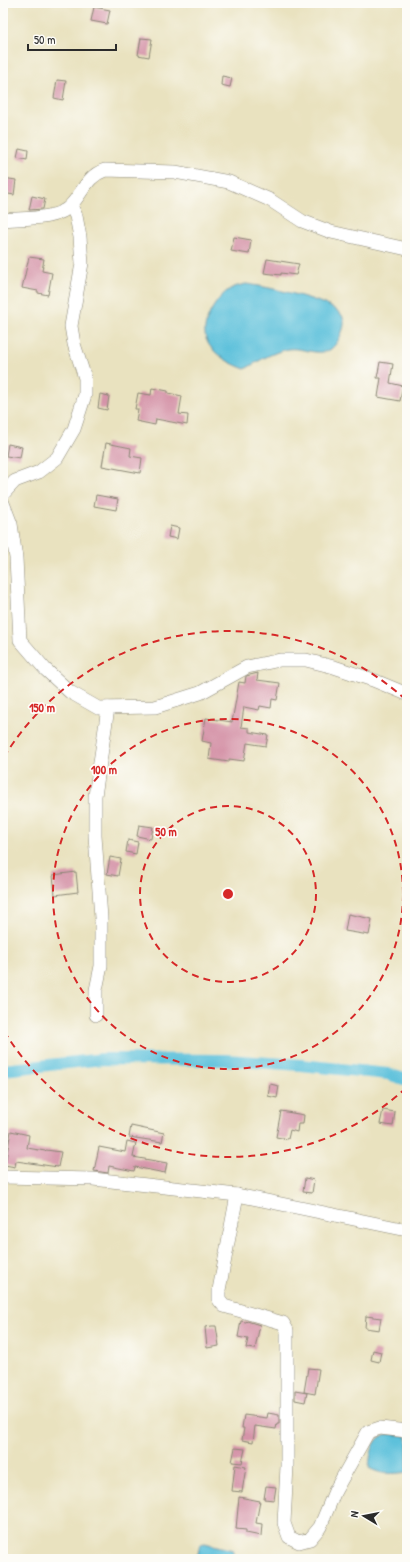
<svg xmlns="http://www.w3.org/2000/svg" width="410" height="1562" font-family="'Patrick Hand',sans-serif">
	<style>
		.water { fill: #5dc1db; stroke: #447683 }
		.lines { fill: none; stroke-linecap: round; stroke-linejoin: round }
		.canal { stroke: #5dc1db; stroke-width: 12 }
		.building { fill: #d594a9 }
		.minor-casing { stroke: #8a8675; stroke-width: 14 }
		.minor { stroke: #fff; stroke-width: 13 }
		.ring { fill: none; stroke: #d62828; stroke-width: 2; stroke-dasharray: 7 5 }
		.centre { fill: #d62828; stroke: #fdfcf7; stroke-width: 2 }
		.ring-label { font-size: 12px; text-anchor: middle; font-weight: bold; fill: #d62828; stroke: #fdfcf7; stroke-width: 3.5; stroke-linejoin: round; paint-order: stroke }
	</style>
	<rect width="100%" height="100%" fill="#fdfcf7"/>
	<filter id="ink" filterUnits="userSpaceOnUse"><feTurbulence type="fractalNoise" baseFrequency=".025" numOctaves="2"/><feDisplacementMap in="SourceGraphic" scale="8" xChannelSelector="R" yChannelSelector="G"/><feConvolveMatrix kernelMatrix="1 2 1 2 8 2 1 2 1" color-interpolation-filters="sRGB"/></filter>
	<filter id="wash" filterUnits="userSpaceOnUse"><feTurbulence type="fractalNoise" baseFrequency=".012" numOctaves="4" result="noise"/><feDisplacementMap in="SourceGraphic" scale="16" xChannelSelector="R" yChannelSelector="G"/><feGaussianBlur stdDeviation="0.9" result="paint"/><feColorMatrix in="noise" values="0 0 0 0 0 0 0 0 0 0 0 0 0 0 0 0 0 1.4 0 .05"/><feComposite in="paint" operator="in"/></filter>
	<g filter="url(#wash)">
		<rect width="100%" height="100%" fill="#e9e2bf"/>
		<g class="water">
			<path d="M246 284C264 286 336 301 343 317 345 322 344 327 342 332 340 338 336 345 331 349 319 357 302 347 289 349 272 352 259 361 245 369 231 364 207 352 205 334 203 319 219 294 232 288 236 286 242 285 246 284Z"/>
			<path d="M388 1434 407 1436V1472C394 1474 381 1475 369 1468 370 1454 373 1436 388 1434Z"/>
			<path d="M205 1543 233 1550V1559H197L200 1544Z"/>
		</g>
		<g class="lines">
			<path class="canal" d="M3 1070 103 1059 225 1060 301 1065 388 1074 407 1080"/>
		</g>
		<g id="blocks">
			<g class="building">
				<path d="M94 7 110 10 107 24 91 21Z"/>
				<path d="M141 38 152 39 149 57 138 55Z"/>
				<path d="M222 76 232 78 230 87 221 85Z"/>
				<path d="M57 80 66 81 63 100 54 98Z"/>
				<path d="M19 149 28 151 27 160 17 158Z"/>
				<path d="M3 178 16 180 14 195 3 193Z"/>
				<path d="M32 196 45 199 43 209 29 210Z"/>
				<path d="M234 237 251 240 249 254 231 251Z"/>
				<path d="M29 257 44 259 42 271 52 273 48 295 38 293V291L22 288Z"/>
				<path d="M267 259 299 264 296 275 281 273V275L264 273Z"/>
				<path d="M380 362 393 364 390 383 403 386 400 401 378 397 381 378H377Z"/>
				<path d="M152 388 168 391V393L182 396 179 414 188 415 187 425 156 419 155 425 136 421 138 409H135L138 393 151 395Z"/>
				<path d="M100 394 109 396 107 410 98 408Z"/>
				<path d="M106 443 131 448 130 456 142 458 140 473 102 466Z"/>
				<path d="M8 444 22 447 20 458 6 456Z"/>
				<path d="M96 495 118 499 116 510 94 506Z"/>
				<path d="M170 526 179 528 177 539 168 537Z"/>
				<path d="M258 673 257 680 280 683 277 700 272 699 271 708 260 706 259 710 244 707 241 727 249 728V732L268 735 266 746 247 743 244 761 229 759V762L209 759 211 743 202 741 206 718 232 722 239 682 245 683 246 676Z"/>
				<path d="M139 825 153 827 151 839 137 836Z"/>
				<path d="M128 840 138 842 136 854 126 852Z"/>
				<path d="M110 857 121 859 118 876 107 874Z"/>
				<path d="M76 872 78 892 55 895 53 875Z"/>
				<path d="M348 914 372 919 369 935 345 931Z"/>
				<path d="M270 1084 279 1086 277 1098 268 1096Z"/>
				<path d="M383 1110 395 1112 393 1126 380 1124Z"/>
				<path d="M281 1111 304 1115 303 1124H298L297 1132 290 1130 288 1139 276 1137Z"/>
				<path d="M131 1126 164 1133 162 1142 129 1137Z"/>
				<path d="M11 1131 29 1135 27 1148 45 1151 46 1150 61 1152 58 1167 16 1161 15 1167 5 1165Z"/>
				<path d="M127 1141 136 1143 133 1157 167 1163 165 1173 135 1167 134 1171 109 1166 108 1173 94 1171 99 1147 125 1152Z"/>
				<path d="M305 1178 314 1180 312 1193 303 1192Z"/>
				<path d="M366 1316 381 1318 379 1330 365 1328Z"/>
				<path d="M241 1321 246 1322 247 1321 260 1325 255 1349 246 1348 248 1339 238 1337Z"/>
				<path d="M212 1326H216L219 1346 207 1348 205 1327Z"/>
				<path d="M373 1350 381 1352 379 1362 371 1360Z"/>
				<path d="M308 1368 319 1369 315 1394 304 1392Z"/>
				<path d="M295 1391 307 1393 305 1402 295 1400Z"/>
				<path d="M268 1413 279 1415V1424H277L276 1429 255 1426 253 1442 242 1440 244 1428H242L244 1415 267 1418Z"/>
				<path d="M235 1448 245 1449 242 1463 232 1462Z"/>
				<path d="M235 1465 246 1467 242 1492 232 1491Z"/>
				<path d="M266 1486 276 1487 274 1500 264 1499Z"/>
				<path d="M239 1497 260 1501 256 1523 262 1524 261 1536 246 1533V1530L236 1529Z"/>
			</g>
		</g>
	</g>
	<g filter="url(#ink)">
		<use href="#blocks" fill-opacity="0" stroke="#8a8675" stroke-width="1"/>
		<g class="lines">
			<defs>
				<g id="minor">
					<path d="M3 220C22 218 59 220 71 205 83 192 87 176 105 170L175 172 229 182 270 200 302 221 331 232 407 249"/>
					<path d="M3 494 15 481 39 472 57 458 74 429 85 395V378L74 344 71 326 82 263 80 237 76 216 71 206"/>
					<path d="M3 503 11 524 16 558 20 640 45 669 70 692 98 708 155 707 200 693 247 667 280 660H306L334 667 373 680 407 694"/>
					<path d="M96 1015V990L101 966V918L95 836V796L108 708"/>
					<path d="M3 1177 93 1179 237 1195 407 1230"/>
					<path d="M237 1195 219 1290V1300L224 1306 283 1323 287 1330V1466L284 1523 289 1537 299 1542 310 1539 320 1527 335 1491 368 1432 380 1428 407 1431"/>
				</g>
			</defs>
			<use href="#minor" class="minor-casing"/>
			<use href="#minor" class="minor"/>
		</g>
	</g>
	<g class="ring">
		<circle cx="228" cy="894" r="88"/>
		<circle cx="228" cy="894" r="175"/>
		<path d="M406 1088A263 263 0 0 1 4 1031M4 757A263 263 0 0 1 406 700"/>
	</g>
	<circle cx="228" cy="894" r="6" class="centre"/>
	<g class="ring-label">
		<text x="42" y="712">150 m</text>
		<text x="104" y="774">100 m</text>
		<text x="166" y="836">50 m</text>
	</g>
	<rect width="410" height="1562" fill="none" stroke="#fdfcf7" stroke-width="16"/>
	<g transform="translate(364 1516) rotate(280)" stroke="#fdfcf7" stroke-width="3" paint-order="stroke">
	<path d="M0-3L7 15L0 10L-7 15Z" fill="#2b2b2b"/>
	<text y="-6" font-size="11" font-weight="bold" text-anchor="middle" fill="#2b2b2b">N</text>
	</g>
	<path d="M28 44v6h88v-6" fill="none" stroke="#2b2b2b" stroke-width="2"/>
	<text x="34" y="44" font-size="12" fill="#2b2b2b" stroke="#fdfcf7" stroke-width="3" paint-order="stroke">50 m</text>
</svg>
